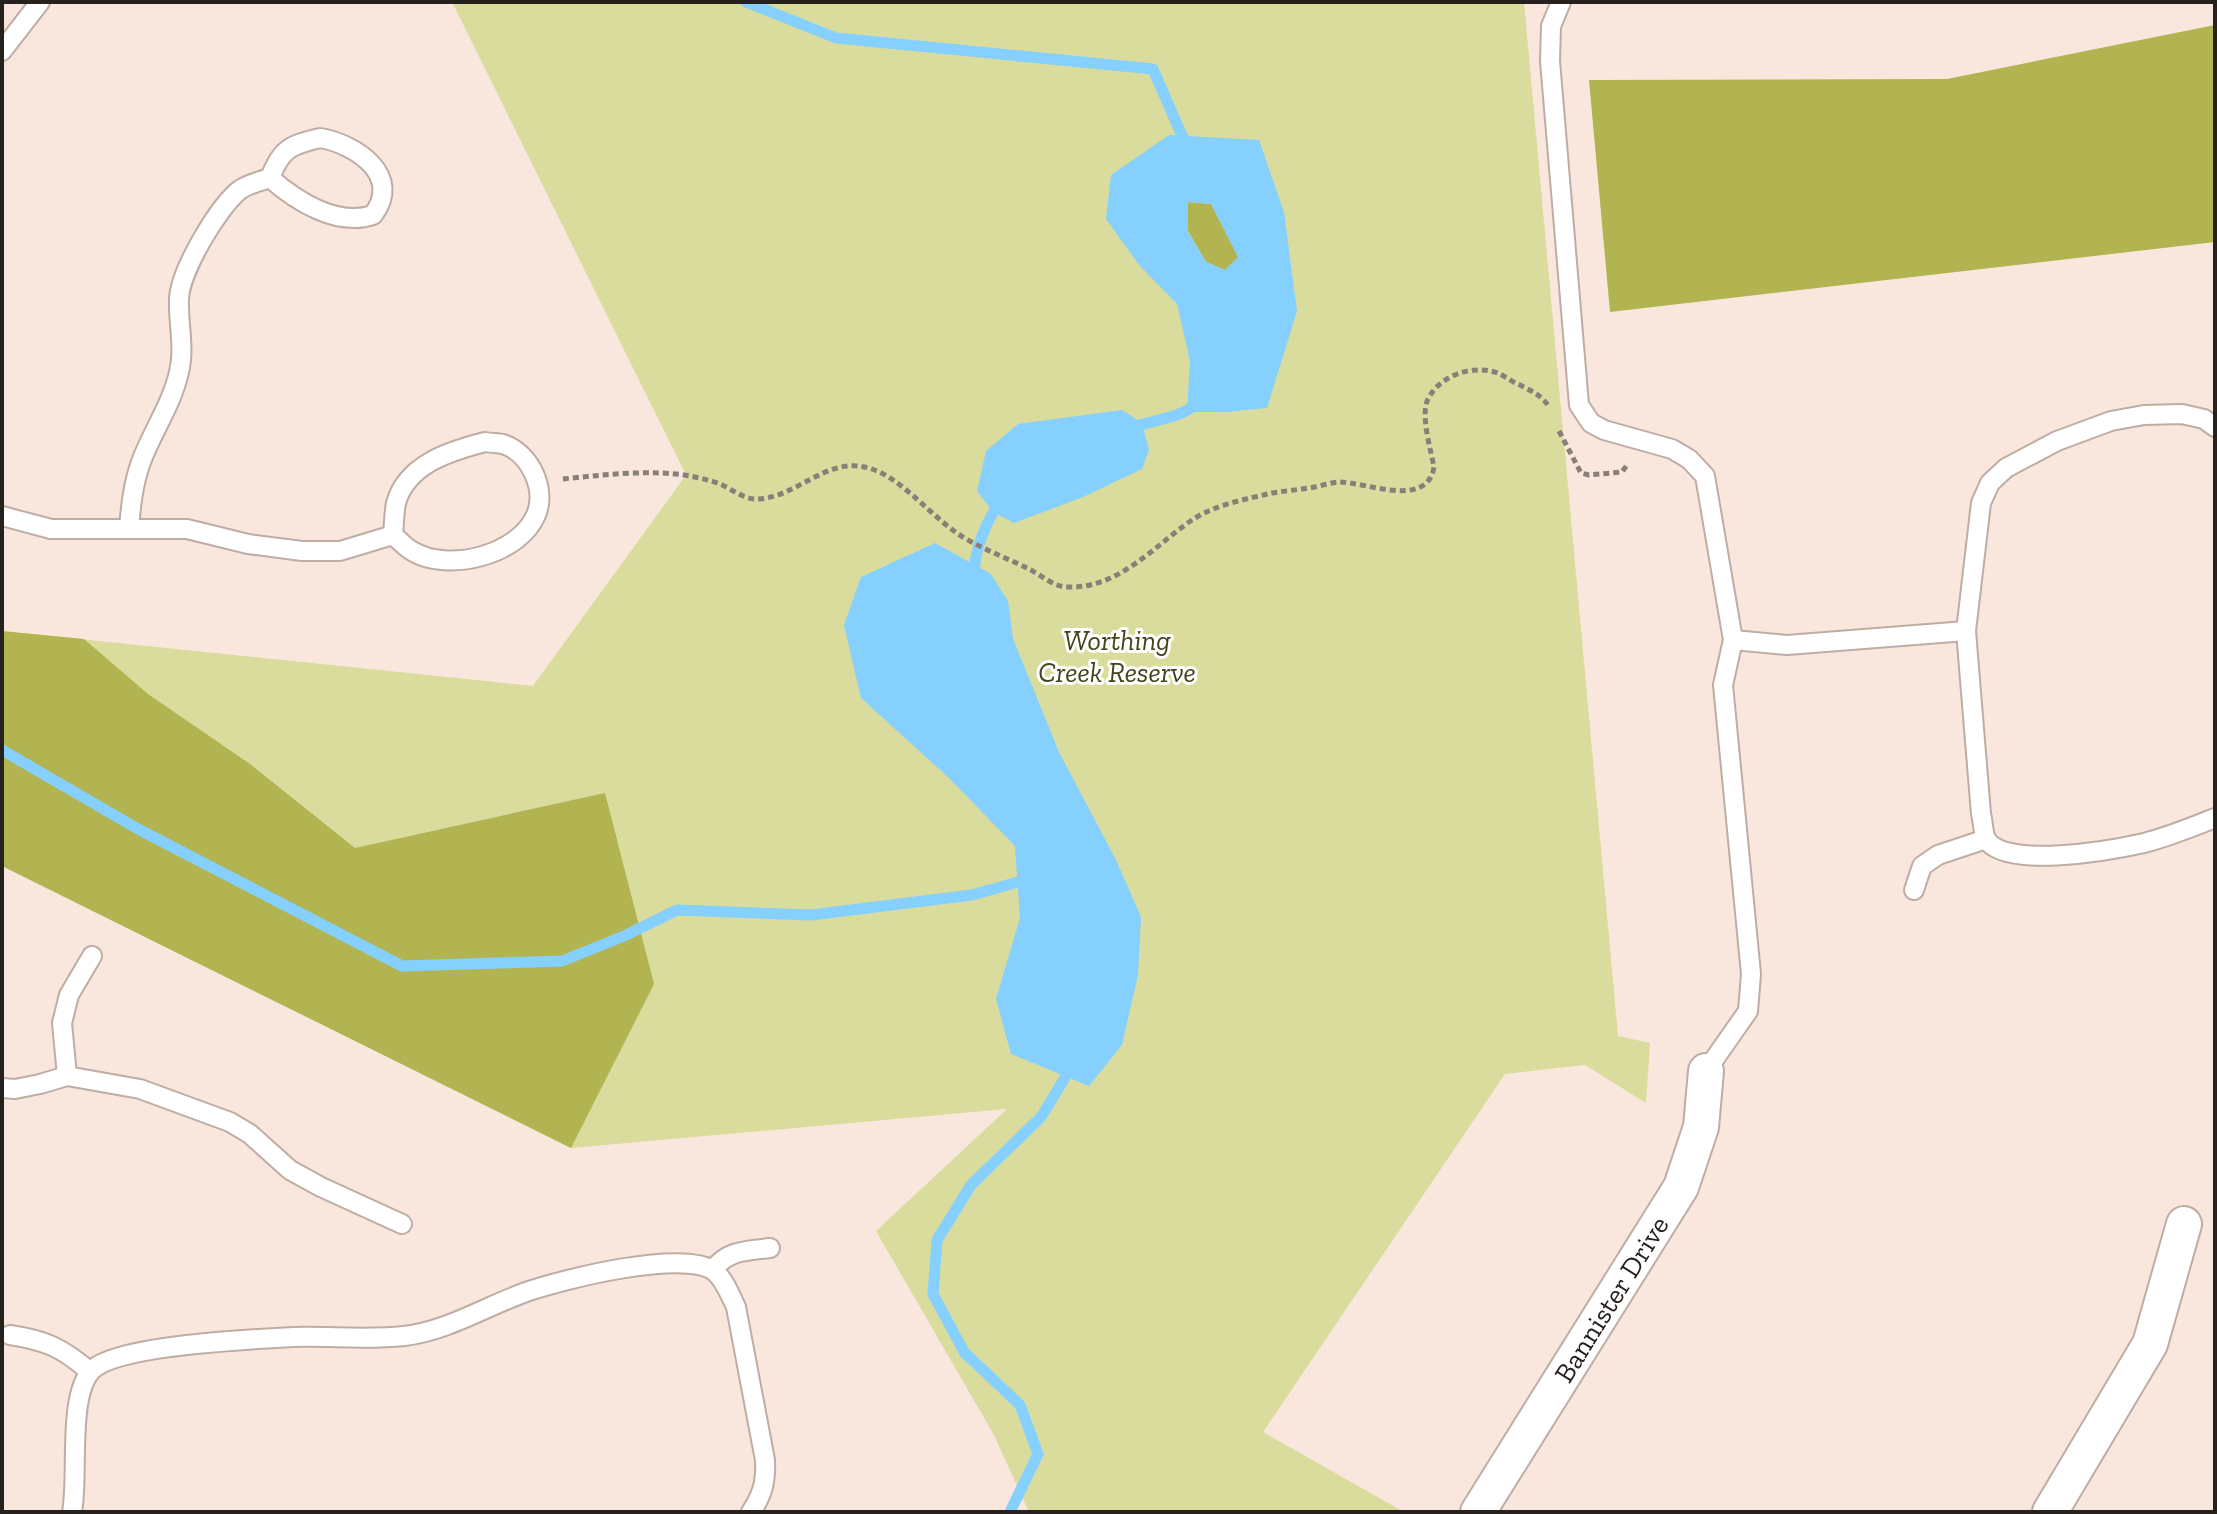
<svg xmlns="http://www.w3.org/2000/svg" width="2217" height="1514" font-family="'Zilla Slab',serif">
	<style>
		.green { fill: #d9dc9c }
		.forest { fill: #b1b450 }
		.water { fill: #85d0fe; fill-rule: evenodd }
		.lines { fill: none; stroke-linecap: round; stroke-linejoin: round }
		.stream { stroke: #85d0fe; stroke-width: 11 }
		.service-casing { stroke: #beada4; stroke-width: 22 }
		.minor-casing { stroke: #beada4; stroke-width: 38 }
		.path { stroke: #8a7f78; stroke-width: 5; stroke-dasharray: 6 4; stroke-linecap: butt }
		.service { stroke: #fff; stroke-width: 18 }
		.minor { stroke: #fff; stroke-width: 34 }
		.labels { text-anchor: middle; stroke-width: 6; stroke-linejoin: round; paint-order: stroke }
		.park-label { font-size: 28px; font-style: italic; fill: #43441a; stroke: #fff }
		.street-label { font-size: 28px; fill: #27211e; stroke: #fff }
	</style>
	<rect width="100%" height="100%" fill="#f9e7dd"/>
	<path class="green" d="M452 2H1524L1618 1036 1650 1043 1646 1103 1585 1065 1505 1074 1263 1432 1404 1512H1029L994 1435 876 1231 1007 1109 571 1148 2 866V631L533 686 686 475Z"/>
	<g class="forest">
		<path d="M2215 25V242L1610 312 1589 80 1947 79Z"/>
		<path d="M1188 202 1211 204 1239 257 1225 270 1206 262 1188 231Z"/>
		<path d="M2 631 84 639 148 694 250 764 355 848 605 793 654 984 571 1148 2 866Z"/>
	</g>
	<g class="water">
		<path d="M1169 135 1259 140 1284 212 1297 311 1267 408 1226 412H1187L1190 361 1177 304 1140 266 1106 219 1111 175ZM1188 202 1211 204 1238 257 1225 270 1206 262 1188 232Z"/>
		<path d="M1122 410 1142 423 1149 450 1142 469 1083 497 1014 523 993 512 977 491 986 451 1018 424Z"/>
		<path d="M935 543 991 574 1008 601 1013 639 1059 752 1116 860 1141 917 1138 975 1122 1045 1089 1086 1011 1054 996 999 1020 918 1015 846 950 779 861 698 844 625 861 577Z"/>
	</g>
	<g class="lines">
		<g class="stream">
			<path d="M746 2 836 38 1153 69 1182 136 1191 148"/>
			<path d="M1129 429C1151 419 1179 420 1197 403"/>
			<path d="M975 577C972 553 987 521 1000 501"/>
			<path d="M2 750 138 829 402 966 562 961 624 936 677 910 811 915 972 895 1032 878"/>
			<path d="M1010 1512 1038 1454 1020 1405 964 1352 933 1294 937 1240 971 1185 1041 1117 1066 1076 1068 1062"/>
		</g>
		<defs>
			<g id="service">
				<path d="M1561 2 1551 26 1550 61 1579 405 1591 423 1604 430 1672 449 1689 459 1705 476 1733 640 1723 685 1751 974 1748 1011 1706 1071"/>
				<path d="M2 51 40 2"/>
				<path d="M320 138C356 144 403 176 373 215 337 227 296 201 270 178 281 149 290 145 320 138Z"/>
				<path d="M2215 427 2204 419 2182 414 2144 415 2111 421 2057 441 2006 468 1990 483 1981 503 1966 631 1981 814C1983 821 1983 833 1986 839 2004 870 2113 850 2144 843 2168 837 2192 827 2215 818"/>
				<path d="M485 442C491 443 498 443 503 444 530 453 547 489 536 515 519 555 448 573 412 551 405 547 399 540 393 535 394 525 394 513 396 503 407 464 450 451 485 442Z"/>
				<path d="M2 516 51 529H187L248 544 302 551H340L393 535"/>
				<path d="M129 528C131 505 133 484 141 462 152 432 172 404 179 372 185 348 178 323 179 299 180 271 219 205 241 189 249 184 260 181 270 178"/>
				<path d="M1733 640 1787 645 1966 631"/>
				<path d="M1914 890 1922 866 1938 855 1986 839"/>
				<path d="M67 1076 62 1023 69 995 92 956"/>
				<path d="M2 1088 15 1089 40 1084 67 1076 140 1089 230 1122 250 1134 290 1170 321 1187 402 1224"/>
				<path d="M713 1270C727 1250 747 1251 770 1248"/>
				<path d="M10 1335C45 1340 63 1348 90 1372"/>
				<path d="M72 1512C79 1477 67 1395 92 1370 117 1345 255 1339 294 1337 331 1336 367 1340 404 1336 448 1331 488 1305 529 1291 565 1279 683 1249 714 1271 725 1280 730 1295 736 1307L765 1460C766 1481 763 1494 751 1512"/>
			</g>
			<g id="minor">
				<path d="M1478 1512 1681 1187 1701 1127 1706 1071"/>
				<path d="M2050 1512 2150 1344 2184 1224"/>
			</g>
		</defs>
		<use href="#service" class="service-casing"/>
		<use href="#minor" class="minor-casing"/>
		<g class="path">
			<path d="M1559 431 1581 473 1589 475 1622 472 1627 465"/>
			<path d="M563 479C601 475 653 469 690 476 700 478 710 480 720 484 732 489 744 500 759 499 800 496 828 454 872 469 901 479 928 512 954 531 976 547 1005 557 1029 569 1041 575 1054 587 1067 587 1119 589 1154 546 1192 520 1214 505 1246 499 1272 493 1284 491 1296 490 1308 488 1318 487 1328 483 1338 482 1364 481 1427 510 1434 467 1431 451 1420 414 1428 399 1440 375 1473 364 1498 373 1505 376 1512 382 1520 385 1531 391 1542 395 1549 407"/>
		</g>
		<use href="#service" class="service"/>
		<use href="#minor" class="minor"/>
	</g>
	<g class="labels">
		<g class="park-label">
			<text x="1117" y="650">Worthing<tspan x="1117" dy="32">Creek Reserve</tspan></text>
		</g>
		<g class="street-label">
			<text transform="translate(1611 1299) rotate(-58)" y="10">Bannister Drive</text>
		</g>
	</g>
	<rect width="2217" height="1514" fill="none" stroke="#27211e" stroke-width="8"/>
</svg>
